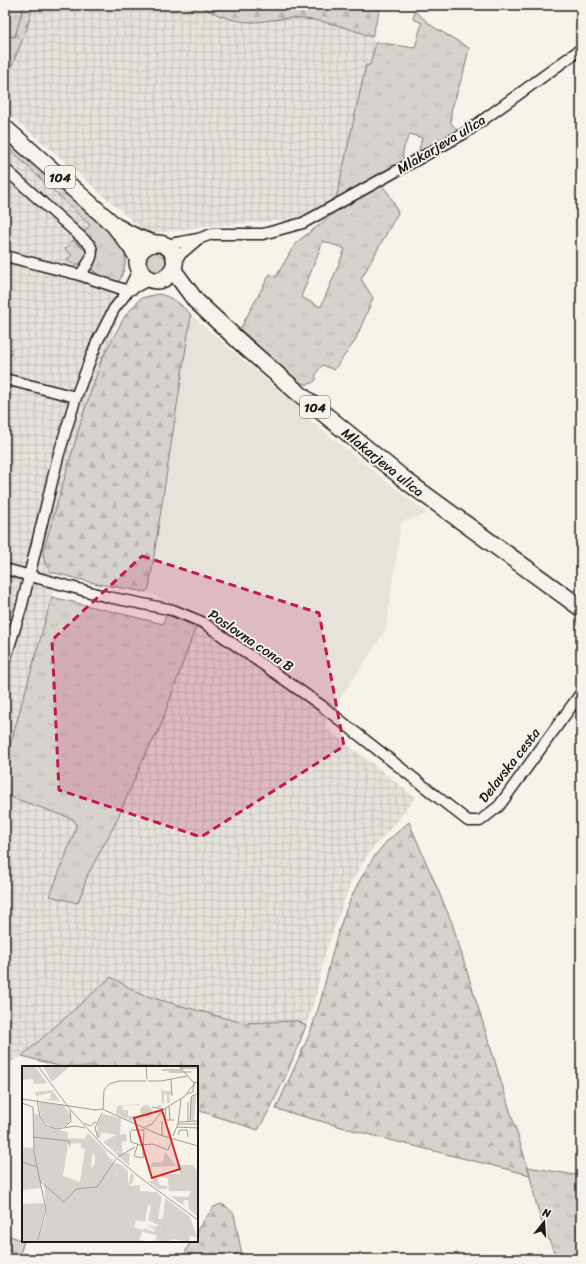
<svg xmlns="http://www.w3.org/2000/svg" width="586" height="1264" font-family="Sriracha,sans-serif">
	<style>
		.built { fill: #e6e3d9 }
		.industrial { fill: url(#industrial-grid) }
		.grass { fill: url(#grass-tufts); stroke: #7a7874; fill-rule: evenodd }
		.forest { fill: url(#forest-firs); stroke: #7a7874 }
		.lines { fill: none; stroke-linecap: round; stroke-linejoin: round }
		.street-casing { stroke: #1c1c1c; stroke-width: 13 }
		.primary-casing { stroke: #1c1c1c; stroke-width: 19 }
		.street { stroke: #f7f3e8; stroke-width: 10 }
		.primary { stroke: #f7f3e8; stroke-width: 16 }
		.marked { fill: #c2185b; fill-opacity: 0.2; stroke: #c2185b; stroke-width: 3; stroke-dasharray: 8 5; stroke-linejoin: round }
		.labels { text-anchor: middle; stroke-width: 4; stroke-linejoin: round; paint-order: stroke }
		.shield { fill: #f7f3e8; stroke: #5e5c59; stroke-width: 1 }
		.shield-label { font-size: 13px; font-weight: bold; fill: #1c1c1c }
		.street-label { font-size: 14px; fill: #1c1c1c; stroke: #f7f3e8 }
		.inset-road { fill: none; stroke: #9f9d96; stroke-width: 1 }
		.view { fill: #d62828; fill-opacity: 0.15; stroke: #d62828; stroke-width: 2 }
		.inset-edge { fill: none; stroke: #1c1c1c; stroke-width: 2 }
	</style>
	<defs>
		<pattern id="industrial-grid" width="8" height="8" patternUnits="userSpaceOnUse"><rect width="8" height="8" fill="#e6e3d9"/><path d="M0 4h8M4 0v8" fill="none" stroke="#c5c2ba"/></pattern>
		<pattern id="grass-tufts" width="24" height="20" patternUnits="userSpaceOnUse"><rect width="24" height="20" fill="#d7d3cb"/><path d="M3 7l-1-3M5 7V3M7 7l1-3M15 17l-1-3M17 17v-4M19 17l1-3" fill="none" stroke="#b8b5ae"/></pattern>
		<pattern id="forest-firs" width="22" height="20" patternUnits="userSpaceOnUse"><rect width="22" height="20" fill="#d7d3cb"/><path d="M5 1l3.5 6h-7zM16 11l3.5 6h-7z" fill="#b8b5ae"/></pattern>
	</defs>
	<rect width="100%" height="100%" fill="#f7f3e8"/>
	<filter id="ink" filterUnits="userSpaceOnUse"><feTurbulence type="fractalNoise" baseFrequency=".025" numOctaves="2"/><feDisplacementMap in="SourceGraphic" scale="8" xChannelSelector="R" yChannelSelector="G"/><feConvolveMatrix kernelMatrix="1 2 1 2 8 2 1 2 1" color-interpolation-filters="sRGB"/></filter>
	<g filter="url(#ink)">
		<path class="built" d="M191 315 279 391 298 405 312 422 428 514 401 522 386 630 335 706 242 641 202 616 146 592 149 588 165 490Z"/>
		<g class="industrial">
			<path d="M33 5H200L209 11 228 18 252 22 291 18 311 20 349 27 372 37V40L376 42 343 164 336 199 301 219 207 226 147 234 53 151 5 112V83L27 28Z"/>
			<path d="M5 145 90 225 93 241 98 249 93 271 118 284 127 294 107 349 103 356 83 415 43 552 45 564 51 572 52 597 5 763Z"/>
			<path d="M202 616 242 641 335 706 324 726 415 797 400 818 371 850 350 884 325 954 315 998 306 1026 297 1021 243 1023 142 995 111 977 22 1056 5 1066V795L73 819 75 822 76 828 50 896 78 903 88 874 114 826 146 753 159 730 195 629Z"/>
		</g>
		<g class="grass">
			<path d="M5 5H24L15 38 5 35Z"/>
			<path d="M415 11 432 26 469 48 464 71 451 111V123L458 131 418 154 422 138 410 134C406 142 402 149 403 158L407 160 336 199 366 65H370L376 42 415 48 422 23 413 19Z"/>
			<path d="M5 135C27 156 49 176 71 196 84 208 122 238 125 254 127 264 122 275 118 284L93 271 98 249 84 232 90 225 5 145Z"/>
			<path d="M379 185C389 188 394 205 398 213L361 279 373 298 355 341 334 370 323 365C318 370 315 373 316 380 310 385 306 385 299 383L240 329 270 274 276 277 295 244 302 238 322 223 337 210ZM323 241 345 249 321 307 301 297Z"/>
			<path d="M73 240 89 254C85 264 75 268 67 260L72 255 65 249Z"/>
			<circle cx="156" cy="262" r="10"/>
			<path d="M52 597 163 624 166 615 184 621 195 629 159 730 146 753 114 826 88 874 78 903 50 896 76 828 75 822 73 819 5 795V763Z"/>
			<path d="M528 1167 581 1176V1259H557L542 1223 536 1203Z"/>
			<path d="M5 1234 24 1241 20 1254 7 1250 5 1255Z"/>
		</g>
		<g class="forest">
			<path d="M24 5H33L27 28 5 83V35L15 37Z"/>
			<path d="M200 5H381L372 37C347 27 320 19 292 18 279 18 265 22 252 22 234 22 215 15 200 5Z"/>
			<path d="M159 294C174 298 180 303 191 315L149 588 146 592 98 584 51 572 45 564 43 552 83 415 103 356 125 316 141 298Z"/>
			<path d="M409 822 452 923 530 1175 382 1138 276 1109 310 1033 320 1003 336 939 345 912 357 885 374 857 386 842Z"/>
			<path d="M111 977 142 995 243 1023 298 1021 306 1026 287 1073 271 1107 258 1130 197 1110V1067H62L22 1056Z"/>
			<path d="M221 1204 227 1207 234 1214 242 1255 245 1259H182L191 1241H197V1230L214 1207Z"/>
		</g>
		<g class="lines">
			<defs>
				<g id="street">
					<path d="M5 169 90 245C96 256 86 266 80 275"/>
					<path d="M165 245 198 239 212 234H263L303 223 465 133 581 49"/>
					<path d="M5 256 80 275 128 291 150 279"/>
					<path d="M175 259 197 240"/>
					<path d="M5 379 76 397"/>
					<path d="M5 569 108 597 173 610 204 623 322 706 468 821H480L499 806 581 693"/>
					<path d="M5 660 22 605 58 457 76 397 97 342 114 309 128 291 139 268"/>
				</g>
				<g id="primary">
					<path d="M5 128 114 225 131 247 138 258"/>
					<path d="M119 228C129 234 141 240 153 243 157 244 161 243 165 245 168 247 172 251 173 254 176 260 175 267 171 272 151 299 117 254 154 243"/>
					<path d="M173 270 196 301 240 342 296 391 409 483 581 608"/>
				</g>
			</defs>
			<use href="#street" class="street-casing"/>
			<use href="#primary" class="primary-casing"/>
			<use href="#street" class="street"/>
			<use href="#primary" class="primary"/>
		</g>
	</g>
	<path class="marked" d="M142 556 319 613 344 746 201 837 59 790 52 640Z"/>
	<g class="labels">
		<g class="shield">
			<rect x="45" y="166" width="30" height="22" rx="3"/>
			<rect x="300" y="396" width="30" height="22" rx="3"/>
		</g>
		<g class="shield-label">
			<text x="60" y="182">104</text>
			<text x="315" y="412">104</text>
		</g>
		<g class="street-label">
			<text transform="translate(441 144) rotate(-31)" y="5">Mlakarjeva ulica</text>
			<text transform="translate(383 462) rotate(39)" y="5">Mlakarjeva ulica</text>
			<text transform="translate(251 640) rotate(34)" y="5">Poslovna cona B</text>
			<text transform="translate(509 765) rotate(-52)" y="5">Delavska cesta</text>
		</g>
	</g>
	<g transform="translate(22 1066)">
		<rect width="176" height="176" fill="#f7f3e8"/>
		<path d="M139 21 141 25H150V28L147 29 148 37H145V29L142 28V39L141 37 139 41 136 42 135 39H140ZM30 24 38 35 21 34 28 33 29 27 14 30 13 26ZM172 30H174L172 55 168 54 169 31ZM17 36 42 39 49 50 46 58 38 62 29 61 19 52ZM117 38V41L116 39 100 40 101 44H106V50H113L110 55 94 48 95 40ZM104 68 105 75 100 76V87H108L107 100 93 87 97 86V69ZM79 80 82 83 80 85 79 97H73V89L71 88ZM98 98 106 105V117L95 115 94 112ZM154 99H171L174 104 158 105ZM130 110 135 112 138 119 145 120V123H137L126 115H131ZM124 157 134 161 135 159 139 160 138 170 121 166 122 162 132 166 133 164 123 159 133 162Z" fill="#d7d3cb"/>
		<path d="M0 0H13L25 17 12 18 11 13 0 14ZM21 0 26 1 48 0 30 16ZM118 45a6 6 0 1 1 12 0a6 6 0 1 1-12 0ZM12 48H16L25 61 46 66V72L62 73 66 67 79 80 70 89 69 104 73 97H79L80 84 82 83 88 93H91L90 97 98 98 97 107H94L95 115 107 117 109 107 112 109 111 116 107 120 118 119V125L134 126 140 131 136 153H141L143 132 168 151 175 171 168 170 167 176 150 173 149 176H133L135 169H138L139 160 126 154 129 140 126 139 123 156 114 154 112 161 121 164 117 174 128 176H15L24 150 22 116 19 115V122L1 124 0 128V81L11 82 12 85ZM59 77V82L63 83 58 116 41 110 46 78ZM81 48 99 52 97 86 95 85 94 87 81 76 94 69 79 66 78 73 75 68 74 65 78 67 75 65 76 57ZM143 85 154 100 128 101 131 96H141ZM157 104H176L175 150 167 143 166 134H162L161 139 148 130 166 131 169 125H147L146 112 138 111 140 106 142 108H158ZM22 137 23 144 14 176H0V138Z" fill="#d7d3cb" fill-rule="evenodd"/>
		<path class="inset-road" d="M16 0 47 42 84 83 120 113 176 154M124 0 125 13M157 0 171 16 176 17M158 2H176M140 4H160M147 6H169M149 13 150 30M126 15H139L165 10M165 28 171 26 172 17M0 33 74 44M15 34 18 51 25 60 35 63 53 60 63 62M0 37 11 41 12 86 24 144 15 176M147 40 148 54M130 41 142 43M144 42 143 54H152M73 44 80 43 138 69 176 80M81 44 82 24 87 18 97 15H124M140 55V70M166 55V36M168 55 169 33 170 30 176 28M157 56 176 55M62 57 68 60 74 56M156 58H176M43 61 49 55 48 44M123 61 130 58 142 43 163 30 173 17M155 61 176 62M109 64H122M108 65 109 76 118 79 131 78 146 84 150 74M156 69 158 64H165L166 71M151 70 156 58 159 33M11 71 47 75 48 80M76 72 73 62 80 47M116 78 112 90 121 92 122 63M96 91 113 81M0 96 15 101M18 115 42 136 54 123 75 121 94 93M176 155V175"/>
		<path class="view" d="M140 44 158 103 130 112 112 52Z"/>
		<rect width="176" height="176" class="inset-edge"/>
	</g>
	<rect width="586" height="1264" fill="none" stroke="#f7f3e8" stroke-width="20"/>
	<rect x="10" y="10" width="566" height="1244" fill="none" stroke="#1c1c1c" stroke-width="1.5" filter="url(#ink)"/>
	<g transform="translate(544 1222) rotate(17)" stroke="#f7f3e8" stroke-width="3" paint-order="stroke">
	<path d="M0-3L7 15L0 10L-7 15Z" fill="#1c1c1c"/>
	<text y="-6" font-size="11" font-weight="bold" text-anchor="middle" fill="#1c1c1c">N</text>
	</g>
</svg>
